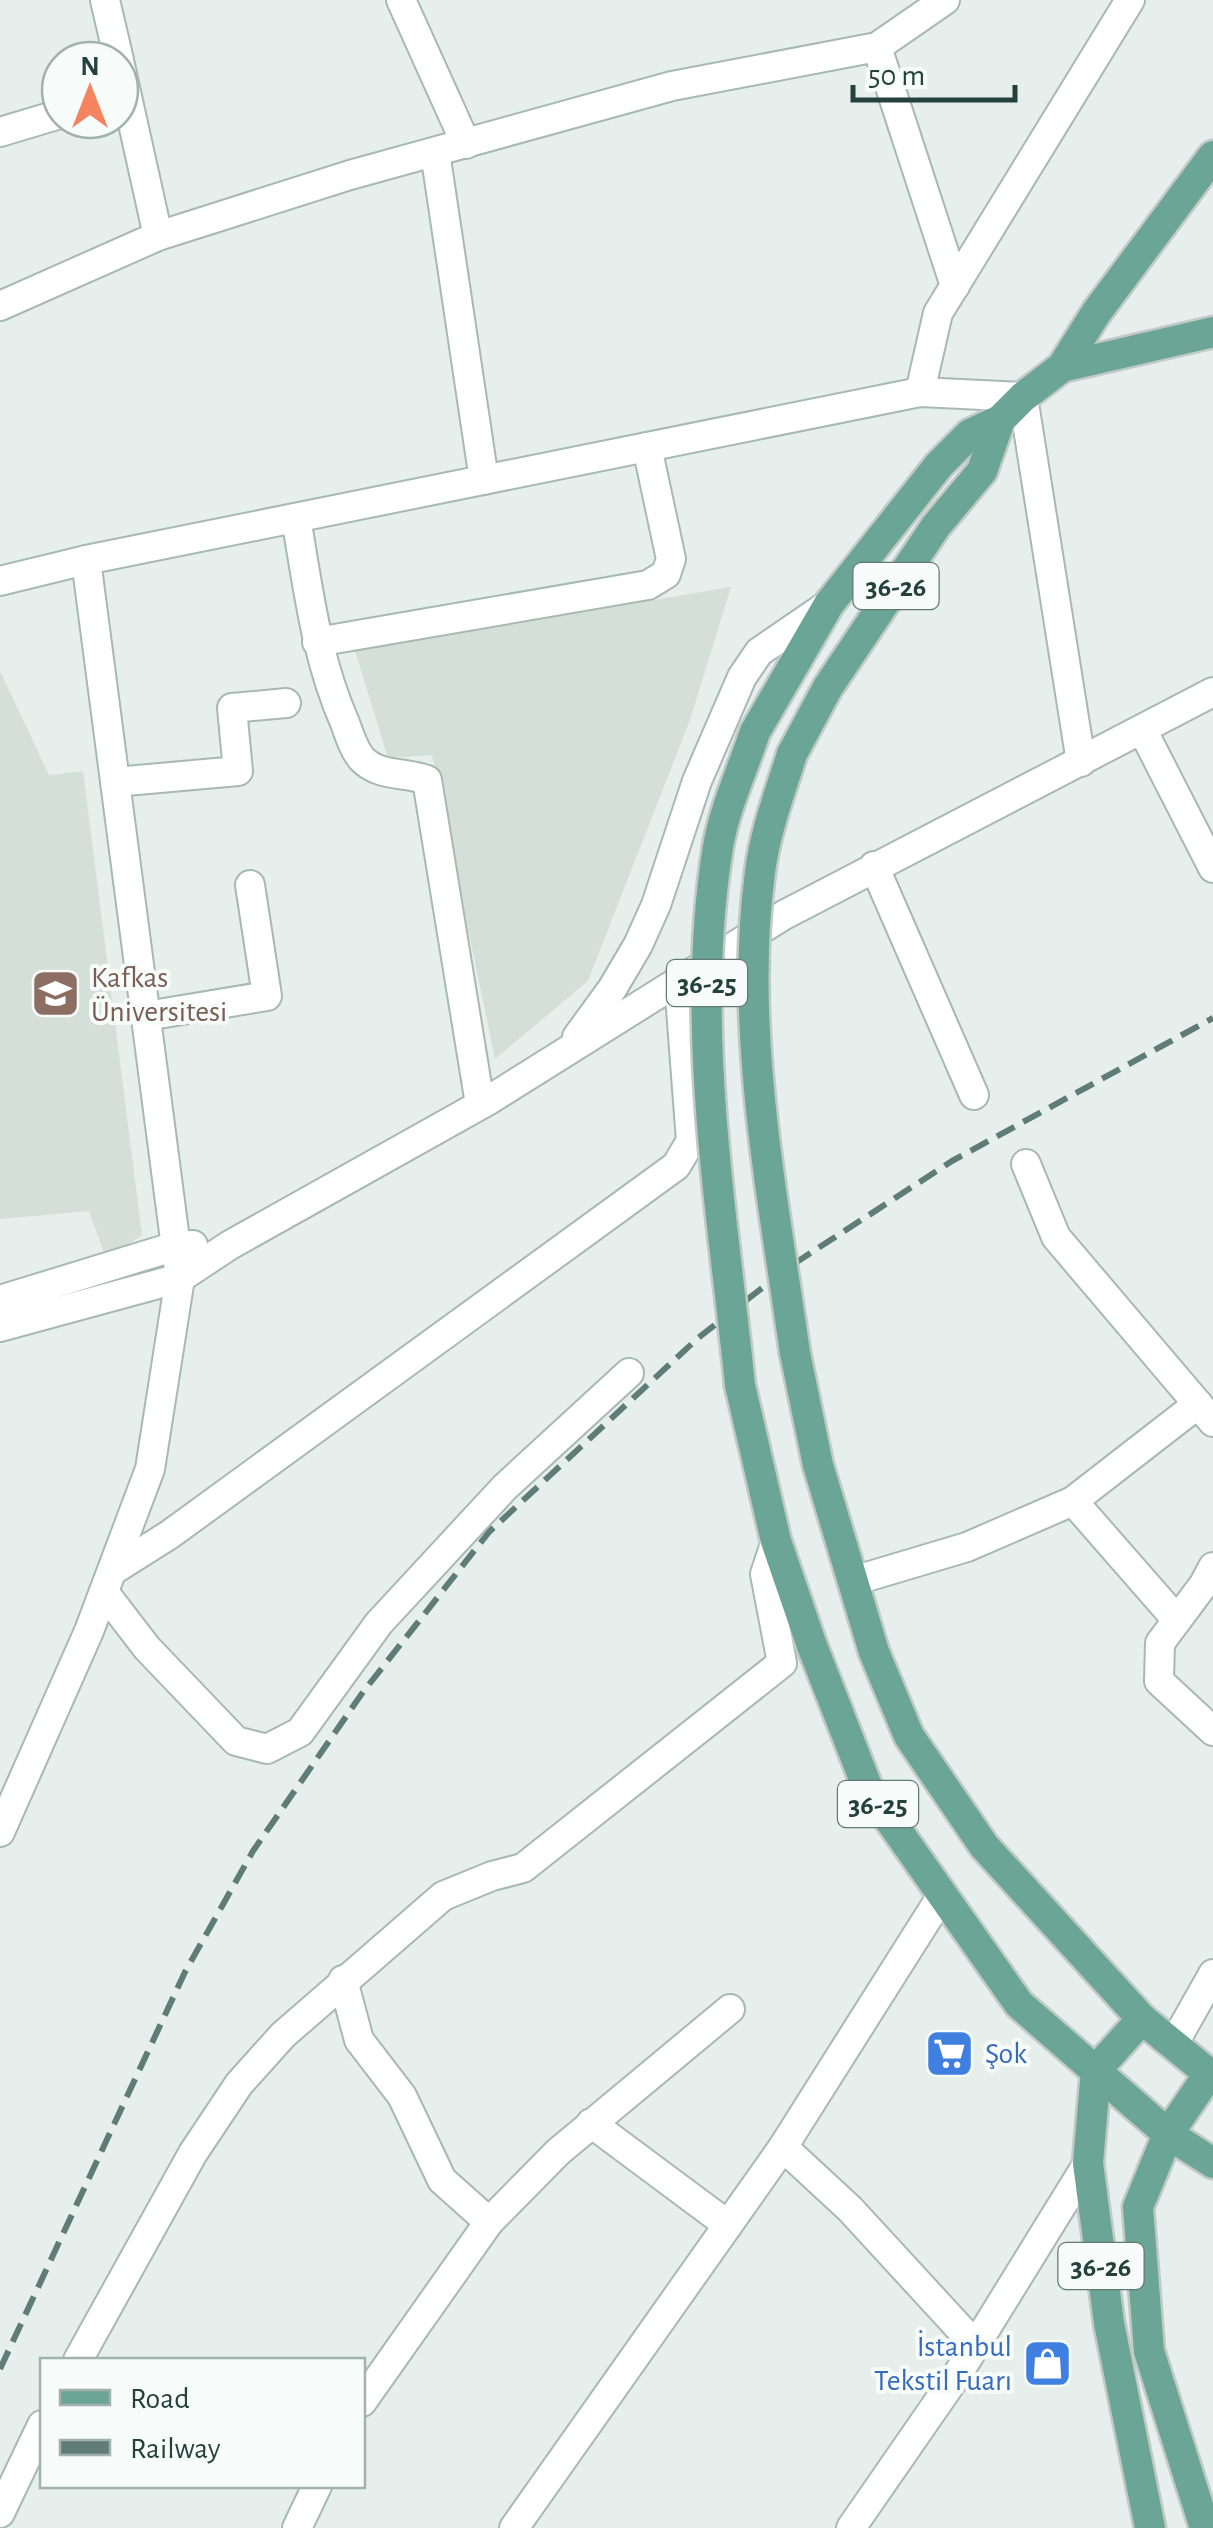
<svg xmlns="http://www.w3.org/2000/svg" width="1213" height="2528" font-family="'Alegreya Sans',sans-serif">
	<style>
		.built { fill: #d4dfda }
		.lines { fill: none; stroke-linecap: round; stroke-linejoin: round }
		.minor-casing { stroke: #a8b8b2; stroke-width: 32 }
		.major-casing { stroke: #c2cac8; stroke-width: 35 }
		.minor { stroke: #fff; stroke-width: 28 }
		.major { stroke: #6aa596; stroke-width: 30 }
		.rail { stroke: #5f7d75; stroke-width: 6; stroke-dasharray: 20 10; stroke-linecap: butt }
		.major-bridge-casing { stroke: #c2cac8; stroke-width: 35; stroke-linecap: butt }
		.major-bridge { stroke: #6aa596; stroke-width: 30 }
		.labels { text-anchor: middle; stroke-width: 8; stroke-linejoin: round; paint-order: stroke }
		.shield { fill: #f7fbf9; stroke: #637a73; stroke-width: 2.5 }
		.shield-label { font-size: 28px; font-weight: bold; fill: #24423a }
		.education-label { font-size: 30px; fill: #785e54; stroke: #f7fbf9; text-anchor: start }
		.shop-label { font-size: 30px; fill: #366cbe; stroke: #f7fbf9; text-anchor: start }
	</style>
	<rect width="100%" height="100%" fill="#e6efeb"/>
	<g class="built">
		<path d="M731 587 690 720 588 981 495 1059 432 755 388 758 355 651Z"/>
		<path d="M0 671 49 775 83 771 142 1235 125 1247 105 1255 89 1211 0 1219Z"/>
	</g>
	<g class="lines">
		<defs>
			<g id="minor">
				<path d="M105 0 119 60"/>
				<path d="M401 0 466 144"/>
				<path d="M877 47 955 286"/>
				<path d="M120 65 158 236"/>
				<path d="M0 132 60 114"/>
				<path d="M435 152 484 480"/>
				<path d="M0 306 158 236 350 175 672 86 877 47 945 0"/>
				<path d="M920 392 938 313 1130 0"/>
				<path d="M296 518C308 587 316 658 345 723 349 734 354 750 362 759 379 777 406 772 427 780L480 1104"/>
				<path d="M0 581 86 560 920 392 1023 397 1081 762"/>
				<path d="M317 642 648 585 666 574 671 559 647 447"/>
				<path d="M1143 731 1213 868"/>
				<path d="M115 782 238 771 232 708 286 703"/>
				<path d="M874 866 974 1095"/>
				<path d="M146 1016 267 996 250 885"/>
				<path d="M577 1037 612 989 638 945 656 905 697 781 742 677 759 652 829 604"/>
				<path d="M1026 1164 1056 1237 1213 1422"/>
				<path d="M0 1300 176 1246 193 1245"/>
				<path d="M0 1327 180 1278 230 1245 489 1100 784 915 1213 692"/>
				<path d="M1073 1501 1177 1620"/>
				<path d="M1213 1567 1204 1584 1160 1643 1159 1681 1213 1731"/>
				<path d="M112 1571 169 1535 676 1166 691 1141 679 983"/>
				<path d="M853 1581 967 1547 1073 1501 1198 1404"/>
				<path d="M104 1592 147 1648 236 1741 267 1749 300 1732 379 1623 505 1487 629 1373"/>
				<path d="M0 1832 89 1631 150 1469 180 1278 86 560"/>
				<path d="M343 1980 359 2040 402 2096 442 2180 489 2222"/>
				<path d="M1173 2045 1213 1974"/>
				<path d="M591 2123 728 2225"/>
				<path d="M783 2147 850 2209 976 2346"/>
				<path d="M78 2360 193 2153 239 2084 283 2035 443 1896 492 1876 523 1868 782 1663 765 1574 776 1541"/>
				<path d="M362 2402 489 2222 558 2152 730 2009"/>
				<path d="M0 2513 42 2425"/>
				<path d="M297 2528 317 2486"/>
				<path d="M514 2528 783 2147 941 1897"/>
				<path d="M851 2528 959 2372 1088 2163"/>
			</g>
			<g id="major">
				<path d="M1062 367 1213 332"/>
				<path d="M755 732 829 604 939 465 970 434 1000 420 1023 397 1062 367 1096 313 1213 156"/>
				<path d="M792 754 828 687 936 526 982 471 1000 420"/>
				<path d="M795 1353 818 1465 874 1652 909 1736 984 1846 1142 2019 1213 2077"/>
				<path d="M740 1385 776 1541 811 1643 868 1789 1019 2004 1168 2134 1213 2163"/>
				<path d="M1142 2019 1096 2070 1088 2163 1109 2323 1150 2528"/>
				<path d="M1205 2528 1149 2351 1138 2207 1168 2134 1209 2074"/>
			</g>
		</defs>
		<use href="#minor" class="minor-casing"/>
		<use href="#major" class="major-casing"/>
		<use href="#minor" class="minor"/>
		<use href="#major" class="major"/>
		<path class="rail" d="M0 2369 185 1972 253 1851 363 1692 489 1532 698 1338 789 1267 952 1161 1213 1018"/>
		<defs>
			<g id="major-bridge">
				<path d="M792 754C780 792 765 832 760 872 739 1030 773 1197 795 1353"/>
				<path d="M740 1385C722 1208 689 1024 718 847 724 809 743 769 755 732"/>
			</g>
		</defs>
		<use href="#major-bridge" class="major-bridge-casing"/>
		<use href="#major-bridge" class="major-bridge"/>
	</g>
	<defs>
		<symbol id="university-square" viewBox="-11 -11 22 22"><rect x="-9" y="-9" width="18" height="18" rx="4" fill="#8d6e63" stroke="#f7fbf9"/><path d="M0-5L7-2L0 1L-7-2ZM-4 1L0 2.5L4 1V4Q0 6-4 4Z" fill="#fff"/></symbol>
		<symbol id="supermarket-square" viewBox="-11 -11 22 22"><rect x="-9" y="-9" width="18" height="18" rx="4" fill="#3f7fe0" stroke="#f7fbf9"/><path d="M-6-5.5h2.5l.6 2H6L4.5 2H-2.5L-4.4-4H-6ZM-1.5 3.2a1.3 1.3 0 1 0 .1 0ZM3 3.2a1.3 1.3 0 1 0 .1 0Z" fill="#fff"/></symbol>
		<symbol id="shop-square" viewBox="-11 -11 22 22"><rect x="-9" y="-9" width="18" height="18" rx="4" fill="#3f7fe0" stroke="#f7fbf9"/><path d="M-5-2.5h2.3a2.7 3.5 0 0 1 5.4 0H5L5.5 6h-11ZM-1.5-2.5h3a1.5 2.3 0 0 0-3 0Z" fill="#fff"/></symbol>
	</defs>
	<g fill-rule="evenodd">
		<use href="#university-square" x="28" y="966" width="55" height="55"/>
		<use href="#supermarket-square" x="922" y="2026" width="55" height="55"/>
		<use href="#shop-square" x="1020" y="2336" width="55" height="55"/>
	</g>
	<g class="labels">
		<g class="shield">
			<rect x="853.5" y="563" width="85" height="46" rx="8"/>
			<rect x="667" y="960" width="80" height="46" rx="8"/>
			<rect x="838" y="1781" width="80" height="46" rx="8"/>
			<rect x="1058.5" y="2243" width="85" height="46" rx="8"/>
		</g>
		<g class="shield-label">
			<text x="896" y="596">36-26</text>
			<text x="707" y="993">36-25</text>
			<text x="878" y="1814">36-25</text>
			<text x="1101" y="2276">36-26</text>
		</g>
		<g class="education-label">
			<text x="91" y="987">Kafkas<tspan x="91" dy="34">Üniversitesi</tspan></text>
		</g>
		<g class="shop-label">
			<text x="985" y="2063">Şok</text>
			<text x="1012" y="2356" text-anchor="end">İstanbul<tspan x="1012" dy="34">Tekstil Fuarı</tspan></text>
		</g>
	</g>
	<rect x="40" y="2358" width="325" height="130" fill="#f7fbf9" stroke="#a3b1ad" stroke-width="2.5"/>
	<rect x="60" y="2390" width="50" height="15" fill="#6aa596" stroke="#a3b1ad" stroke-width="2.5"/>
	<text x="130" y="2408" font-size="30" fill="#24423a">Road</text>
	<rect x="60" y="2440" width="50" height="15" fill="#5f7d75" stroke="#a3b1ad" stroke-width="2.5"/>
	<text x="130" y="2458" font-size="30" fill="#24423a">Railway</text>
	<g transform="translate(90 90)"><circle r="48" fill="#f7fbf9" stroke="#a3b1ad" stroke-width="2.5"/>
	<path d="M0-8L18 38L0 25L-18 38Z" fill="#f4845f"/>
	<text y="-15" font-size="28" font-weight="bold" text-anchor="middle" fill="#24423a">N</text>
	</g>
	<path d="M853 85v15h162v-15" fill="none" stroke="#24423a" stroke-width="5"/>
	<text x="868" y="85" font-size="30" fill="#24423a" stroke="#f7fbf9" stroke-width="8" paint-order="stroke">50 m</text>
</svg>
